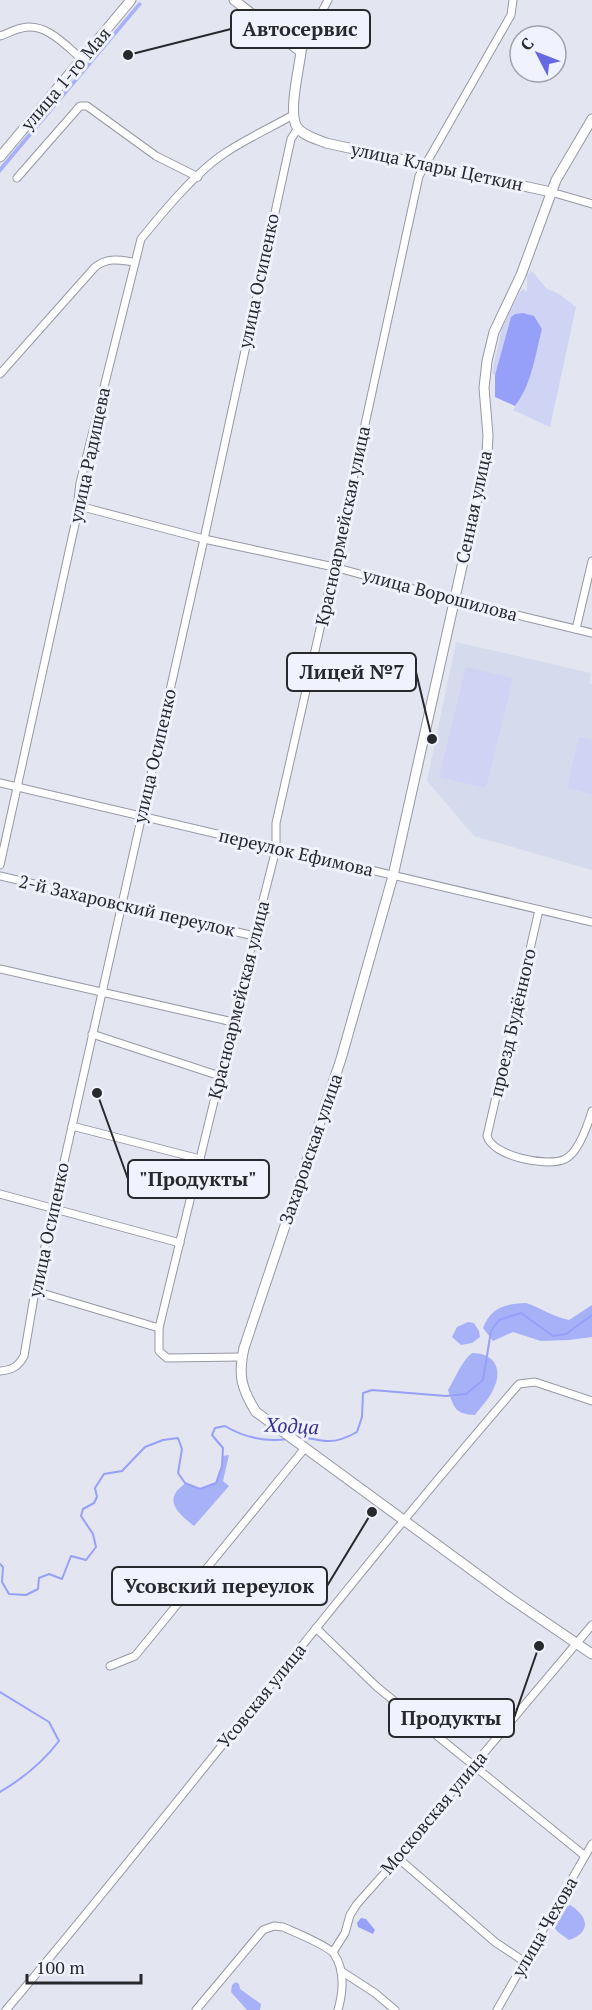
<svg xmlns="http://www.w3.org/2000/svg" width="592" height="2010" font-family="'PT Serif',serif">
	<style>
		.built { fill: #d6daed }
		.green { fill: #cfd4f4 }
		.forest { fill: #a7b1f8 }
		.water { fill: #96a0f9 }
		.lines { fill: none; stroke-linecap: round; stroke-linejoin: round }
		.stream { stroke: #96a0f9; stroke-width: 2 }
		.minor-casing { stroke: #9698a3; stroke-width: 9 }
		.tertiary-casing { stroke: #9698a3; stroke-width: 11 }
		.minor { stroke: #fff; stroke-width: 7 }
		.tertiary { stroke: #fff; stroke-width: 9 }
		.labels { text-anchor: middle; stroke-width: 6; stroke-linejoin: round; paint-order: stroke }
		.street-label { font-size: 18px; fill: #28292d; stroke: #f0f2fe }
		.water-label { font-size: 20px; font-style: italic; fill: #353195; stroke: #f0f2fe }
		.leader { fill: none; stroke: #28292d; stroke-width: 2 }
		.callout-dot { fill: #28292d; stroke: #f0f2fe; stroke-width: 2 }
		.callout { fill: #f0f2fe; stroke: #28292d; stroke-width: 2 }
		.callout-label { font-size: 20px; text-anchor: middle; font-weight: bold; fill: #28292d }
	</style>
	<rect width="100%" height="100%" fill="#e3e5f1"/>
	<path class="built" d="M456 642 591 673 589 683 592 684V870L474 836 427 781Z"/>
	<g class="green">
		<path d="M532 271 546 288 559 294 576 307 550 427 513 410 522 397 535 358 542 329 534 316C525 314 519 311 511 317L497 368 495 375 492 373 502 328 520 292 523 289 527 292V275Z"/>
		<path d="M466 667 513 678 486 788 439 777Z"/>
		<path d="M579 737 592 740V794L567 788Z"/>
	</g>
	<g class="forest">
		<path d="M139 2 142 4 0 173V167Z"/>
		<path d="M526 1303C541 1308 553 1317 569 1320L592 1305V1337L569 1340 541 1341 513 1332 493 1341 483 1328C491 1307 505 1304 526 1303Z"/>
		<path d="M468 1322 474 1323 479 1331 480 1337 472 1343 461 1345 452 1337 457 1327Z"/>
		<path d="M472 1353C496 1353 504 1371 492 1392 488 1400 481 1407 475 1415 455 1414 454 1408 448 1390 455 1379 462 1360 472 1353Z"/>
		<path d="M229 1455 223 1481 229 1486 194 1526C186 1519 168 1507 175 1494 177 1489 182 1487 185 1483L200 1489 216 1483 222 1466V1456Z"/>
		<path d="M570 1905C588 1916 592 1932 569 1940L558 1932 554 1927 562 1910Z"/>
		<path d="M236 1982 239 1984 240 1989 261 2004 260 2010H247L231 1992 232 1985Z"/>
	</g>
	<g class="water">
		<path d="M523 313 534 316 542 329C536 352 531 387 515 406L495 397V375L511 317 515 314Z"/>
		<path d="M361 1918 366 1919 375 1930 373 1934 358 1927 357 1923Z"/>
	</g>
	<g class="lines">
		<g class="stream">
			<path d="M296 1438C308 1436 316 1441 327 1441 338 1442 348 1437 357 1432L362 1417 363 1393 372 1390 446 1396 466 1394 483 1380 491 1331 499 1320 521 1313 553 1336 566 1334 592 1315"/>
			<path d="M0 1564 3 1567 2 1582 9 1594 26 1595 38 1589 39 1578 49 1574 62 1579 71 1556 86 1560 96 1547 93 1534 81 1516 83 1509 94 1503 97 1497 95 1488 104 1474 122 1471 145 1447 163 1440 178 1438 182 1449 178 1473 185 1483 200 1489 216 1483 222 1466 223 1448 212 1435 215 1428 225 1426C245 1438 265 1442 288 1439"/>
			<path d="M0 1692 49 1722 59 1741C43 1762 22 1779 0 1792"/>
		</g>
		<defs>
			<g id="minor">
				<path d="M0 36C7 34 15 29 22 28 46 22 66 46 83 60"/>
				<path d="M301 52 328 0"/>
				<path d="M17 178 80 106H87L156 156 198 177"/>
				<path d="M551 192 592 204"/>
				<path d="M0 374 95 267C108 257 119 260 134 262"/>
				<path d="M79 506 204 539 334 567 454 600 592 633"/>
				<path d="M576 629 592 561"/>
				<path d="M0 783 592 922"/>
				<path d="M0 865 79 506 78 500 80 483 141 239C163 212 196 172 225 153 246 139 270 128 293 115"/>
				<path d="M0 876 254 936"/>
				<path d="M539 910 487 1136C492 1156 548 1168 565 1159 578 1153 588 1124 592 1111"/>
				<path d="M0 969 233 1022"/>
				<path d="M92 1034 220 1076"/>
				<path d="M72 1126 200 1159"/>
				<path d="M0 1194 180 1243"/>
				<path d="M35 1291 159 1328"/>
				<path d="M242 1357 167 1358 159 1351V1328L254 936 276 849V823L334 567 419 176 511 15 513 0"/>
				<path d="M0 1371C12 1370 18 1367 24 1356L35 1291 204 539 291 139 298 128"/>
				<path d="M316 1628 377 1687 585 1856"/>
				<path d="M110 1666 135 1656 305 1448"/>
				<path d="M398 1858 495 1942 525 1962"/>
				<path d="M333 1952 345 1933 350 1915 357 1904 398 1858 473 1766 592 1625"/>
				<path d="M341 1971 375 1993 395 2010"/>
				<path d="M6 2010C180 1804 342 1588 519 1384L535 1382 592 1401"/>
				<path d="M196 2010 263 1930 274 1926 283 1927C294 1932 329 1946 334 1954 345 1970 343 1992 338 2010"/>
				<path d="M497 2010 592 1844"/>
			</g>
			<g id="tertiary">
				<path d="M234 0 301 52C299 69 288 113 297 127 303 136 317 139 326 143L551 192"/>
				<path d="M592 119 556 180 521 275 494 332 487 361 484 388 488 435 487 454 393 876 341 1059 244 1348C238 1375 241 1388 256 1412L510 1598 592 1654"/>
				<path d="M0 157 131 0"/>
			</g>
		</defs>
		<use href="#minor" class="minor-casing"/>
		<use href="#tertiary" class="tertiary-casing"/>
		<use href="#minor" class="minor"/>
		<use href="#tertiary" class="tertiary"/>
	</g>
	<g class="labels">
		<g class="street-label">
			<text transform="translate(66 79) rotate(-50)" y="6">улица 1-го Мая</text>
			<text transform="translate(437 167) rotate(12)" y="6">улица Клары Цеткин</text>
			<text transform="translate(259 281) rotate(-78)" y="6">улица Осипенко</text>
			<text transform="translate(90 455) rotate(-78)" y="6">улица Радищева</text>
			<text transform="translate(474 507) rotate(-78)" y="6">Сенная улица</text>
			<text transform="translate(343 526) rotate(-78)" y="6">Красноармейская улица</text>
			<text transform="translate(440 595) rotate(15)" y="6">улица Ворошилова</text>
			<text transform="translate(155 756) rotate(-77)" y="6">улица Осипенко</text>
			<text transform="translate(296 853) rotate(13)" y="6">переулок Ефимова</text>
			<text transform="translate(127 906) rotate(13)" y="6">2-й Захаровский переулок</text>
			<text transform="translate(239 1000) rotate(-76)" y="6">Красноармейская улица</text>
			<text transform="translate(513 1023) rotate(-77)" y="6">проезд Будённого</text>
			<text transform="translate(311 1149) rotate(-71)" y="6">Захаровская улица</text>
			<text transform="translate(49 1230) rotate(-78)" y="6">улица Осипенко</text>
			<text transform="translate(262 1696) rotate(-51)" y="6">Усовская улица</text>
			<text transform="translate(434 1813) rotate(-50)" y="6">Московская улица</text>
			<text transform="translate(545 1927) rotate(-60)" y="6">улица Чехова</text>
		</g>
		<g class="water-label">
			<text transform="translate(292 1426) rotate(3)" y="7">Ходца</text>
		</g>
	</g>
	<path class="leader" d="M128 55L231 29M432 739L416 672M97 1093L128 1179M372 1512L327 1586M539 1646L514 1718"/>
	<g class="callout-dot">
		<circle cx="128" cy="55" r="6"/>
		<circle cx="432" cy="739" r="6"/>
		<circle cx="97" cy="1093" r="6"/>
		<circle cx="372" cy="1512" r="6"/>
		<circle cx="539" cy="1646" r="6"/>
	</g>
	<g class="callout">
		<rect x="231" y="10" width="139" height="38" rx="6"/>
		<rect x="287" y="653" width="129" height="38" rx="6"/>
		<rect x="128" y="1160" width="141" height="38" rx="6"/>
		<rect x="112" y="1567" width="215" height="38" rx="6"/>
		<rect x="389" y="1699" width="125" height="38" rx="6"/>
	</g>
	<g class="callout-label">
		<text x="300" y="36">Автосервис</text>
		<text x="352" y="679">Лицей №7</text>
		<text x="198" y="1186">"Продукты"</text>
		<text x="219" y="1593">Усовский переулок</text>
		<text x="451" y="1725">Продукты</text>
	</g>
	<g transform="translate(538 54) rotate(312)"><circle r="28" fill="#f0f2fe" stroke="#a0a2aa" stroke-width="1.5"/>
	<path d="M0-4.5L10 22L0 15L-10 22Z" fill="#6569e2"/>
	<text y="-9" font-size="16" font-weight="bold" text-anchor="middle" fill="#28292d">С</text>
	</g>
	<path d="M27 1974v9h114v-9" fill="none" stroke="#28292d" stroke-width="3"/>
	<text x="36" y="1974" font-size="18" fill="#28292d" stroke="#f0f2fe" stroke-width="4.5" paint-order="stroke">100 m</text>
</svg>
